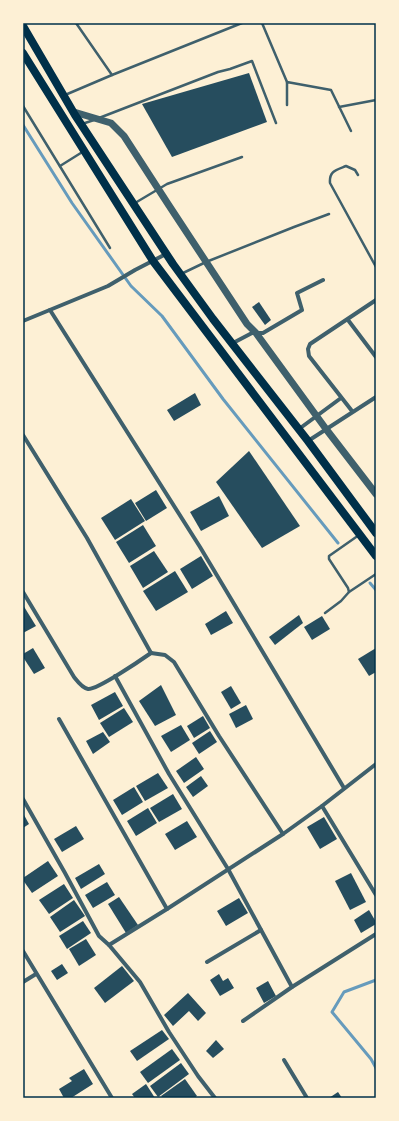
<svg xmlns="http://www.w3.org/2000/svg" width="399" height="1121" font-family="Quicksand,sans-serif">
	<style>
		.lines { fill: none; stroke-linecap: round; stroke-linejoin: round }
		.stream { stroke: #669bbc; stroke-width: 3 }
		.building { fill: #264d5e }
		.service { stroke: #3f606c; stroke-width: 2.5 }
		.minor { stroke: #3f606c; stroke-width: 4 }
		.tertiary { stroke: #3f606c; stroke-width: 7 }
		.primary { stroke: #003049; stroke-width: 8 }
		.neatline { fill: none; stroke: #003049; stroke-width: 1.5 }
	</style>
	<rect width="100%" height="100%" fill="#fdf0d5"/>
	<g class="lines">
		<g class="stream">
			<path d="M23 125 72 203 131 286 162 316 223 399 338 543"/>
			<path d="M370 583 376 590"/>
			<path d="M376 980 344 992 332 1012 371 1059 376 1068"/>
		</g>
	</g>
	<g class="building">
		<path d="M249 73 267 122 172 157 142 104Z"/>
		<path d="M259 302 271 320 265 325 252 307Z"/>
		<path d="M195 393 201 405 174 421 167 410Z"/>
		<path d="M249 451 300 526 262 548 216 482Z"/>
		<path d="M156 490 167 508 146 521 135 503Z"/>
		<path d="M219 496 229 516 201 531 190 512Z"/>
		<path d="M131 499 145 521 115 540 101 518Z"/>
		<path d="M143 525 156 546 129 563 116 542Z"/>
		<path d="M154 551 168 572 143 588 130 566Z"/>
		<path d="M201 556 213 576 192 589 180 569Z"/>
		<path d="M175 571 188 592 156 611 143 591Z"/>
		<path d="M23 605 36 626 23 633Z"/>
		<path d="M226 611 233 623 211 635 205 624Z"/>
		<path d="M299 615 303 623 275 645 269 637Z"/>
		<path d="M322 616 330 629 312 640 304 627Z"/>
		<path d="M33 648 45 668 34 674 23 657V654Z"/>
		<path d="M376 648V672L369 676 358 659Z"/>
		<path d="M161 685 176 715 155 726 139 701Z"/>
		<path d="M231 686 241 703 231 709 221 692Z"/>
		<path d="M115 692 123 706 99 720 91 705Z"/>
		<path d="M246 705 253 719 236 728 229 714Z"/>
		<path d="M124 708 133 722 109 737 100 723Z"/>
		<path d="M203 716 210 728 194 738 187 726Z"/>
		<path d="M181 725 190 740 171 752 161 736Z"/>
		<path d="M210 731 217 742 199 754 192 743Z"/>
		<path d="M103 732 110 742 93 754 86 741Z"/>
		<path d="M196 757 204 769 184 783 176 771Z"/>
		<path d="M158 773 168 788 145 801 136 786Z"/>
		<path d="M201 776 208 786 193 797 186 787Z"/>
		<path d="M134 787 143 802 122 815 113 800Z"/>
		<path d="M173 794 182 809 159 822 150 808Z"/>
		<path d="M148 808 157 823 136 836 127 821Z"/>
		<path d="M24 815 29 824 23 828V816Z"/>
		<path d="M324 817 337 839 320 849 307 827Z"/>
		<path d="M187 821 197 837 175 850 165 834Z"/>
		<path d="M76 826 84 839 62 852 54 839Z"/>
		<path d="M48 861 58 876 32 893 23 880V878Z"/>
		<path d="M99 864 105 874 81 889 75 878Z"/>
		<path d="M351 873 366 902 350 910 335 881Z"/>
		<path d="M107 882 115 895 93 908 85 895Z"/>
		<path d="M64 884 73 898 49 914 39 900Z"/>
		<path d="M119 897 138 925 126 933 108 904Z"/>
		<path d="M239 898 248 913 226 926 217 911Z"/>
		<path d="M74 900 85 916 60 932 50 917Z"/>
		<path d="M369 910 376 922V924L361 933 354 920Z"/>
		<path d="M83 921 91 933 67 949 59 936Z"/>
		<path d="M86 939 96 955 79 966 69 949Z"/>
		<path d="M62 964 68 973 57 980 51 971Z"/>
		<path d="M122 966 134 981 105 1003 94 988Z"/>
		<path d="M219 974 223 981 228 978 234 988 220 996 210 980Z"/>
		<path d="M268 981 276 996 264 1003 256 988Z"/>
		<path d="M188 993 206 1013 198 1021 189 1011 173 1026 164 1015Z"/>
		<path d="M162 1030 169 1039 137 1061 130 1051Z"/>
		<path d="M216 1040 224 1049 213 1058 206 1051Z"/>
		<path d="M172 1049 180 1060 148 1083 140 1072Z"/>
		<path d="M181 1063 189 1074 158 1097 150 1086Z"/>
		<path d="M84 1069 93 1084 71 1098H64L59 1089 72 1081 69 1078Z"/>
		<path d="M185 1079 197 1096 194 1098H163L161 1096Z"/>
		<path d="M146 1084 155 1098H135L132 1094Z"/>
		<path d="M338 1092 342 1098H329Z"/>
	</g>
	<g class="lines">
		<g class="service">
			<path d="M76 23 112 75 242 23"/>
			<path d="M262 23 287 82"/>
			<path d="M65 95 112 75"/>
			<path d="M287 105V82L331 90 351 131"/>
			<path d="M23 106 110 248"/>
			<path d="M339 107 376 100"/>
			<path d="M99 118 218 72 230 69 252 61 276 123"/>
			<path d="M82 124 94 120"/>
			<path d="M60 166 84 151"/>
			<path d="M358 175 355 170 346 166C336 170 329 171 330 183L376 267"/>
			<path d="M135 203 167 184 242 157"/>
			<path d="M181 274 206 262 294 227 329 214"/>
			<path d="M349 592 376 574"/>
			<path d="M325 613 341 601 349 592 348 588 329 559V556L359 535"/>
		</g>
		<g class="minor">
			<path d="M50 310 200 547 344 788"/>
			<path d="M348 320 376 357"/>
			<path d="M23 321 108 286 135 270 166 254"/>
			<path d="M233 343 252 333H263L302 310 297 293 323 280"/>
			<path d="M352 411 309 356 308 349 310 344 376 300"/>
			<path d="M299 429 341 398"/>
			<path d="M23 435 87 538 151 653"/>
			<path d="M308 441 376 397"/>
			<path d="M23 592 74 677C78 682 82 688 88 689 97 690 141 660 151 653"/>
			<path d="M151 653 165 655 174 662 219 736 283 834"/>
			<path d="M115 676 169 774 228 869 292 987"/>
			<path d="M59 719 167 909"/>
			<path d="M23 799 65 873 99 936 109 945 140 982 169 1032 198 1076 215 1098"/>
			<path d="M322 806 376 895"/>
			<path d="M109 945 167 909 283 834 322 806 376 764"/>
			<path d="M23 951 112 1098"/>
			<path d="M207 962 261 930"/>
			<path d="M23 982 36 974"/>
			<path d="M243 1021 292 987 376 934"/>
			<path d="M284 1060 307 1098"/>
		</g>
		<path class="tertiary" d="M74 112 111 123 124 136 168 204 247 324 256 333 326 429 376 494"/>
		<g class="primary">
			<path d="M23 26 75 115 173 264 213 319 308 441 376 533"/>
			<path d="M23 53 153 261 376 556"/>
		</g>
	</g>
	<rect width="399" height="1121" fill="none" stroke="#fdf0d5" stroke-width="48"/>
	<rect x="24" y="24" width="351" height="1073" class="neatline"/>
</svg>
